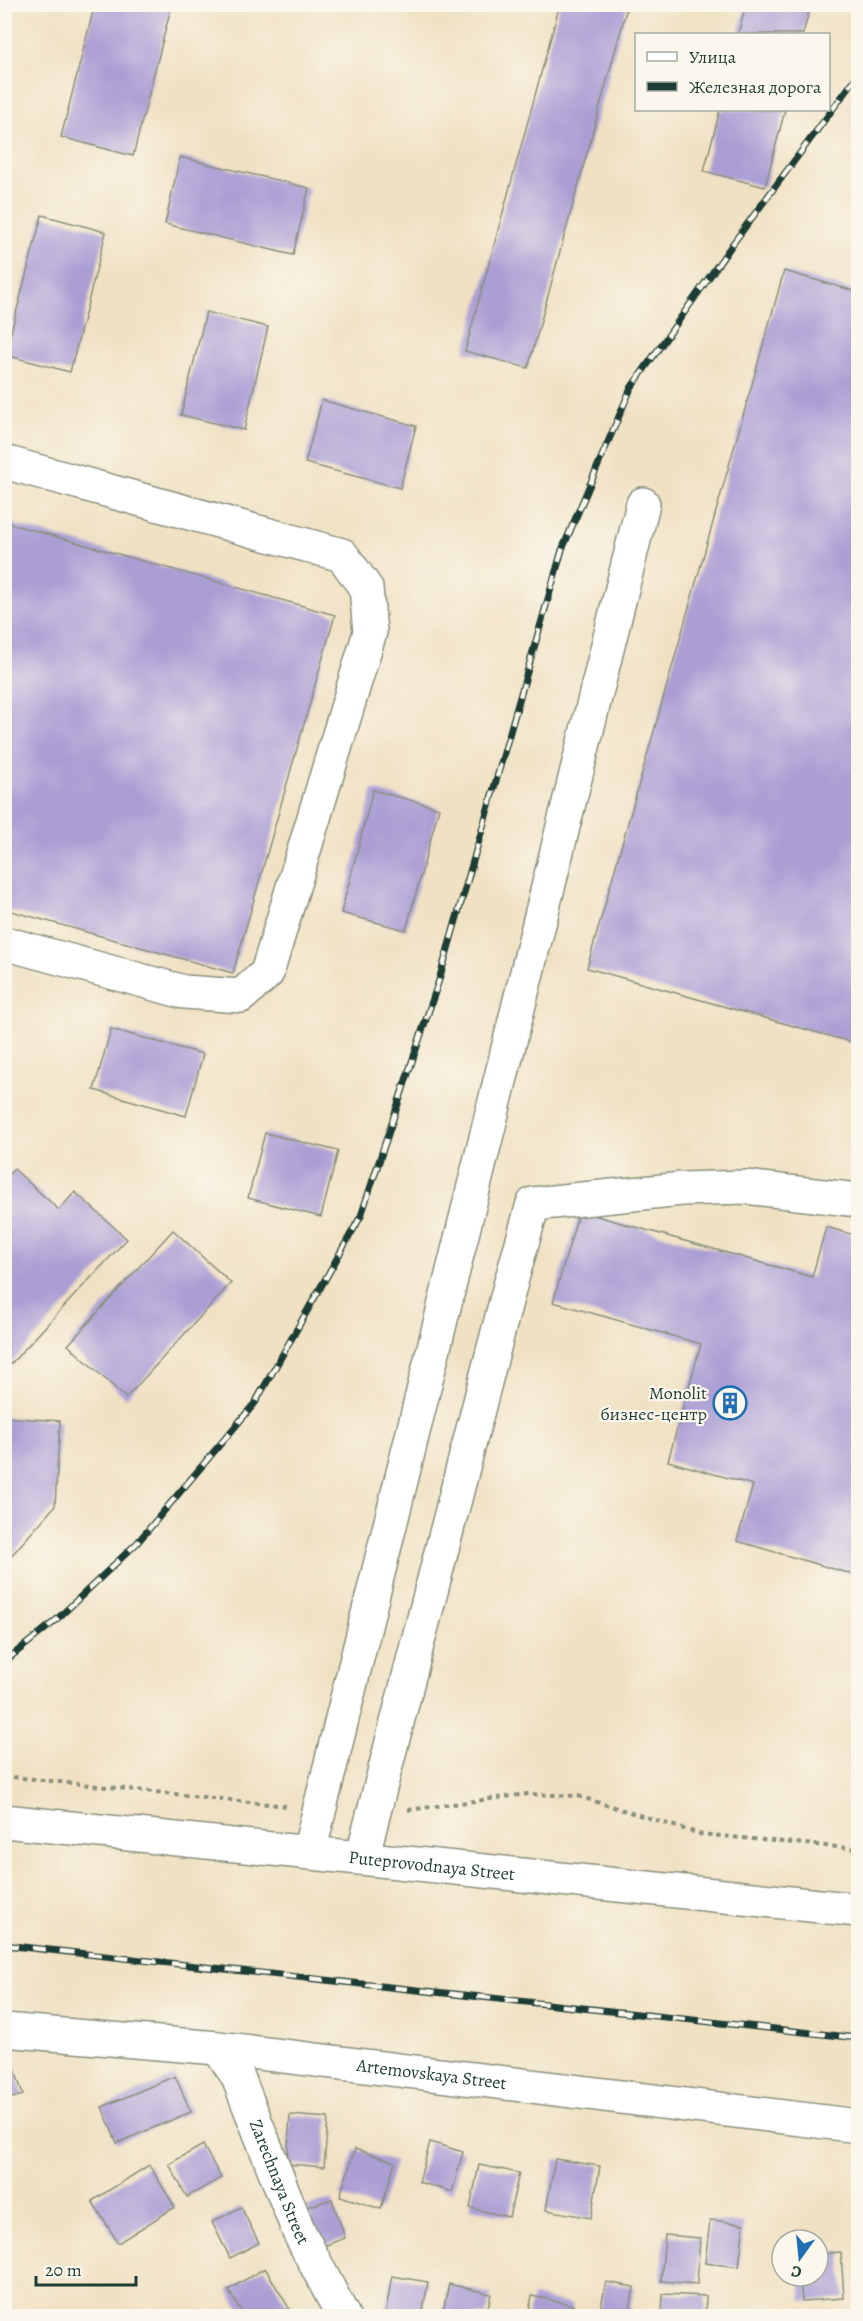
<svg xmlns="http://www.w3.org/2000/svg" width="863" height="2321" font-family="Alegreya,serif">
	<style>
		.building { fill: #aa9ed4 }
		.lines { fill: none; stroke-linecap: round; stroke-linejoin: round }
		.minor-casing { stroke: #888f7c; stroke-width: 36 }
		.major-casing { stroke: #888f7c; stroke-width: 36 }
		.path { stroke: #888f7c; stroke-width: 4; stroke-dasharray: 4.5 4.5; stroke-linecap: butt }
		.minor { stroke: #fff; stroke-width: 33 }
		.major { stroke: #fff; stroke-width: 33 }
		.rail-casing { stroke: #1f3d34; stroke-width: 7 }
		.rail { stroke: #fbf7ec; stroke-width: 4.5; stroke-dasharray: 14; stroke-linecap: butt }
		.labels { text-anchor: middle; stroke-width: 4.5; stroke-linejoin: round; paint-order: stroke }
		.poi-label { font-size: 18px; fill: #1f3d34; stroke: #fbf7ec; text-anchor: end }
		.street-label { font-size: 18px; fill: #1f3d34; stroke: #fbf7ec }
	</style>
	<rect width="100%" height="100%" fill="#fbf7ec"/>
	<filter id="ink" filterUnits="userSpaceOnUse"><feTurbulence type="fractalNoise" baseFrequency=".0167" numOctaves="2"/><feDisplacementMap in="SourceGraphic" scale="12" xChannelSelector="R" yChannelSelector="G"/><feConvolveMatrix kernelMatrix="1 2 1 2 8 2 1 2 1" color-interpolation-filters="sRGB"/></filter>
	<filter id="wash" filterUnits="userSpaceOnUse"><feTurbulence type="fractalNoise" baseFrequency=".008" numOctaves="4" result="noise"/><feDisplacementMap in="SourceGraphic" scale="24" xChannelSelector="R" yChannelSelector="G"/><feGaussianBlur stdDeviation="1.35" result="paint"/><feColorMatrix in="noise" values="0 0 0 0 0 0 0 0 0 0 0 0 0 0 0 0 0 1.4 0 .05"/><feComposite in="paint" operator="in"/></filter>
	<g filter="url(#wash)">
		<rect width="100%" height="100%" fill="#f0e1c3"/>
		<g id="blocks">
			<g class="building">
				<path d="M95 4H157L171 8 133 156 61 137Z"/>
				<path d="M560 4H628L528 368 465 351Z"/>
				<path d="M746 4H811L803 34H738Z"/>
				<path d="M720 110H785L765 187 704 171Z"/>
				<path d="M180 157 309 188 293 255 165 224Z"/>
				<path d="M42 215 106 232 70 372 5 355Z"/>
				<path d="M784 271 858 292V1044L587 968Z"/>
				<path d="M206 312 268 327 244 430 181 415Z"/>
				<path d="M322 400 416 426 400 488 305 463Z"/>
				<path d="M4 522 335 615 233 973 4 909Z"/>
				<path d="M373 790 439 808 406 930 341 913Z"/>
				<path d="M111 1029 203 1054 186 1116 94 1090Z"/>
				<path d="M265 1133 338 1151 321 1217 248 1198Z"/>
				<path d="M14 1169 59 1210 75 1192 127 1239 4 1371V1179Z"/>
				<path d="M579 1211 812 1277 826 1227 858 1236V1576L737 1541 753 1485 668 1461 701 1344 553 1302Z"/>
				<path d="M173 1230 231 1283 126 1398 68 1345Z"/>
				<path d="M4 1417 60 1421 55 1506 4 1564Z"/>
				<path d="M8 2047 23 2095 4 2100V2048Z"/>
				<path d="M175 2076 191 2112 117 2143 102 2107Z"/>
				<path d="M290 2115 328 2118 324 2167 287 2164Z"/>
				<path d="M430 2142 463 2152 452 2192 419 2182Z"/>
				<path d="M203 2145 221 2178 187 2197 169 2164Z"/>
				<path d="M355 2149 395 2162 381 2209 340 2196Z"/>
				<path d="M555 2159 600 2166 591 2218 546 2210Z"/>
				<path d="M149 2165 175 2207 118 2243 92 2201Z"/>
				<path d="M479 2165 519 2173 509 2217 470 2208Z"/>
				<path d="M332 2199 345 2238 321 2247 307 2207Z"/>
				<path d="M241 2207 259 2243 230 2258 212 2222Z"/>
				<path d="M710 2220 744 2224 739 2267 705 2263Z"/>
				<path d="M665 2235 700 2238 697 2284 661 2281Z"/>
				<path d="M841 2252 844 2298 802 2301 800 2276H818V2254Z"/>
				<path d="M265 2268 289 2308 274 2316H244L228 2290Z"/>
				<path d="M392 2276 428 2282 422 2316H385Z"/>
				<path d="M606 2282 634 2287 629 2316H599Z"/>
				<path d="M449 2284 491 2294 486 2316H442Z"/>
				<path d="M663 2294 706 2296 705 2316H662Z"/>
				<path d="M532 2296 573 2305 570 2316H528Z"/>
			</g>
		</g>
	</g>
	<g filter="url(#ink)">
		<use href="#blocks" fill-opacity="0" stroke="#888f7c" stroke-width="1.5"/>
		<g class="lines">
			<defs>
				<g id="minor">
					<path d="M4 462 342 555 366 588 370 632 267 973 241 996 184 992 4 943"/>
					<path d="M309 1852 643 504"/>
					<path d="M362 1858 511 1282 533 1204 682 1189 745 1187 858 1200"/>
					<path id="s1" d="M4 2030 218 2048 858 2126"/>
					<path id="s2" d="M218 2048 237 2075 299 2232 343 2316"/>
				</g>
				<g id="major">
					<path id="s3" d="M4 1821 858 1910"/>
				</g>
			</defs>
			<use href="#minor" class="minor-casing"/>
			<use href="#major" class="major-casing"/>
			<g class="path">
				<path d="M4 1776 287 1806"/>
				<path d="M408 1810 527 1794 578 1796 700 1834 858 1849"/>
			</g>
			<use href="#minor" class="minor"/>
			<use href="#major" class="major"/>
			<defs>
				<g id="rail">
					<path d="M4 1662 54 1622 137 1543 255 1403 361 1216 439 980 562 550 631 388 734 242 858 75"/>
					<path d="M4 1945 858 2038"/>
				</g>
			</defs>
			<use href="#rail" class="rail-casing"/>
			<use href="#rail" class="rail"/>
		</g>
	</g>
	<defs>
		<symbol id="building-ring" viewBox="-11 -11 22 22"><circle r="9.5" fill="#fbf7ec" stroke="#1f6fb2" stroke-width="1.5"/><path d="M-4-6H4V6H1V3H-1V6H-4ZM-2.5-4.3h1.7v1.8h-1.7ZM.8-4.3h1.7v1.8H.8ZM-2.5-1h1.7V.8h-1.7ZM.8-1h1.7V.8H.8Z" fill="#1f6fb2"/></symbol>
	</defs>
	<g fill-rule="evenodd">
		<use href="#building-ring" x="711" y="1384" width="38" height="38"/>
	</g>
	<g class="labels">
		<g class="poi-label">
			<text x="707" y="1399">Monolit<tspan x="707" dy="21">бизнес-центр</tspan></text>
		</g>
		<g class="street-label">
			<text dy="6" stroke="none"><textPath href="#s3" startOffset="430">Puteprovodnaya Street</textPath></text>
			<text dy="6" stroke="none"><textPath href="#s1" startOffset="430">Artemovskaya Street</textPath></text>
			<text dy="6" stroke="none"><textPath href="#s2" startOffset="148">Zarechnaya Street</textPath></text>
		</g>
	</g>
	<rect width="863" height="2321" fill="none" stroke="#fbf7ec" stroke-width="24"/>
	<rect x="635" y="33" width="195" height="78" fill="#fbf7ec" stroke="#a3ada2" stroke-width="1.5"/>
	<rect x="647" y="52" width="30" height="9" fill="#ffffff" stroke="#a3ada2" stroke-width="1.5"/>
	<text x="689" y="63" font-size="18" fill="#1f3d34">Улица</text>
	<rect x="647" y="82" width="30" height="9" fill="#1f3d34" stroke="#a3ada2" stroke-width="1.5"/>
	<text x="689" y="93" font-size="18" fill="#1f3d34">Железная дорога</text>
	<g transform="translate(800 2258) rotate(195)"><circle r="28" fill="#fbf7ec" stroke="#a3ada2" stroke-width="1.5"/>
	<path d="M0-4.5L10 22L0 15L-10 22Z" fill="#1f6fb2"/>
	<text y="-9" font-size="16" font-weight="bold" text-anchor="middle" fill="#1f3d34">С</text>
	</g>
	<path d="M36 2276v9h100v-9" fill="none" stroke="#1f3d34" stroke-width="3"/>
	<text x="45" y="2276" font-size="18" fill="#1f3d34" stroke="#fbf7ec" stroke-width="4.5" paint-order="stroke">20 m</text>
</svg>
